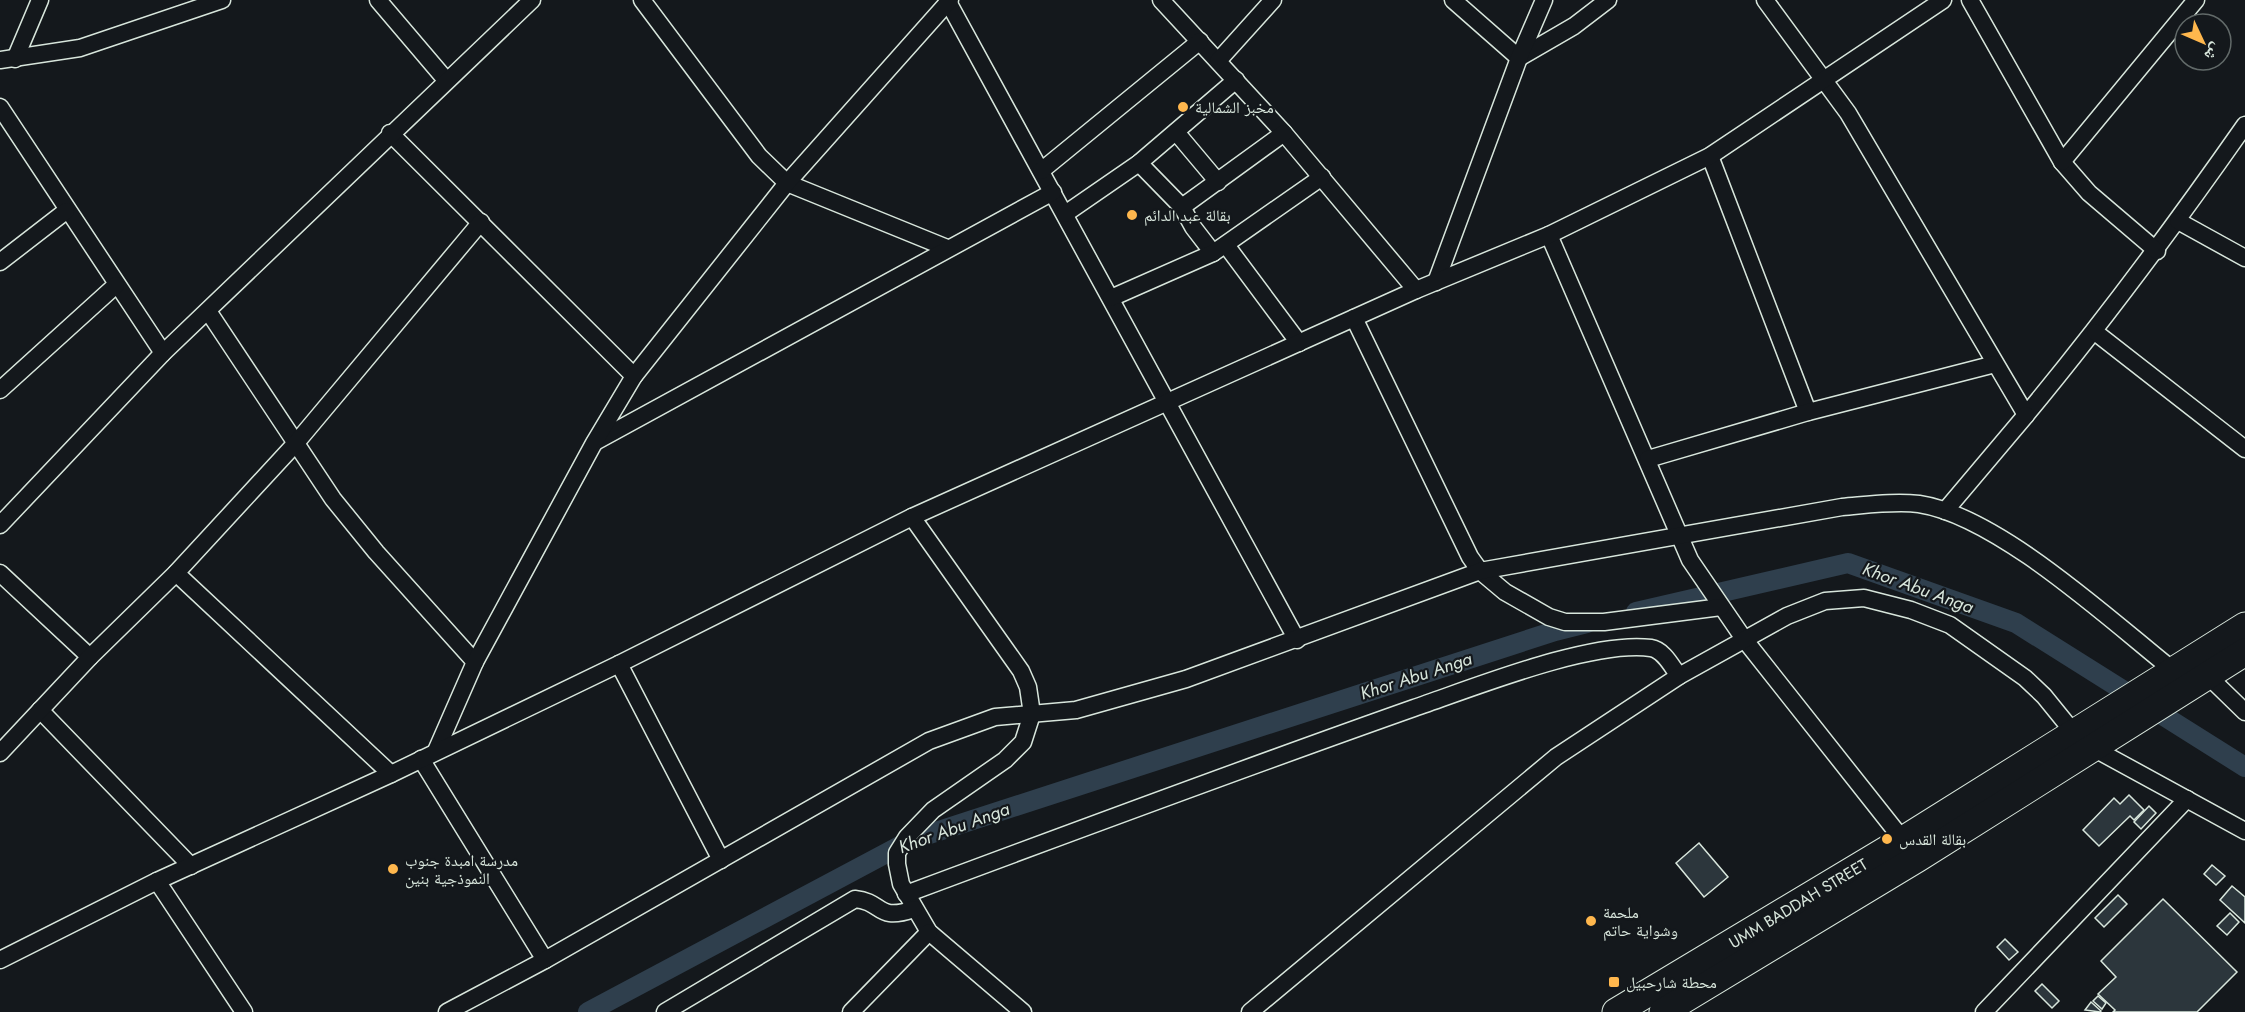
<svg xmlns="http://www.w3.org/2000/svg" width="2245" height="1012" font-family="Jost,'Noto Naskh Arabic',sans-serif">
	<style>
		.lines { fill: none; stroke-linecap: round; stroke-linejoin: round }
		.canal { stroke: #2f3f4d; stroke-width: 20 }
		.building { fill: #2c363c; stroke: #d8e6dc; stroke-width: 1.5 }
		.street-casing { stroke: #d8e6dc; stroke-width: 19 }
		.primary-casing { stroke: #d8e6dc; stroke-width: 29 }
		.street { stroke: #14181c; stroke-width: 16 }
		.primary { stroke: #14181c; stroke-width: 27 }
		.poi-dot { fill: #ffb74d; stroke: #14181c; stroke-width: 2 }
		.labels { text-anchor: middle; stroke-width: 4.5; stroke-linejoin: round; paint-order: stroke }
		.poi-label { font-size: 16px; fill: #d8e6dc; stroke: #14181c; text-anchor: start }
		.street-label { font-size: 16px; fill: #d8e6dc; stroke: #14181c }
		.water-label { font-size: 18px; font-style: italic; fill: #d8e6dc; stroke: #14181c }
	</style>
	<rect width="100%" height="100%" fill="#14181c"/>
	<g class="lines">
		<g class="canal">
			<path d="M1636 612 1848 563 2016 623 2245 767"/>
			<path d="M588 1012 911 840 1555 631 1587 623"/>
		</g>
	</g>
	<g class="building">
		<path d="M2129 795 2144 810 2134 820 2130 816 2099 846 2083 830 2114 798 2120 804Z"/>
		<path d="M2149 806 2156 813 2141 829 2134 822Z"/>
		<path d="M1699 843 1728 877 1704 897 1676 863Z"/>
		<path d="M2212 865 2225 876 2216 885 2204 874Z"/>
		<path d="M2232 886 2245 897V923L2220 900Z"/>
		<path d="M2118 895 2127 904 2104 927 2095 918Z"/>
		<path d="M2163 899 2237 972 2197 1012H2113L2115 1010 2098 994 2116 977 2101 961Z"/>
		<path d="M2230 913 2239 922 2227 935 2217 926Z"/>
		<path d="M2005 939 2018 952 2009 960 1997 947Z"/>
		<path d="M2042 984 2059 1001 2052 1008 2035 991Z"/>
		<path d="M2098 996 2106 1003 2102 1009 2093 1001Z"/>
		<path d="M2091 1002 2101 1011 2100 1012 2085 1010Z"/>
	</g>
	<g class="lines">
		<defs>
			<g id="street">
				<path d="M378 0 446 80"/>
				<path d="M642 0 759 156 787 183 947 248"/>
				<path d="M947 0 1297 640"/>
				<path d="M1161 0 1284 133 1416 290"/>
				<path d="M1453 0 1519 58 1574 26 1608 0"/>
				<path d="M1765 0 1848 113 2026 415C2103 322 2175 225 2245 125"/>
				<path d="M1970 0 2062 162 2089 193 2157 251"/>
				<path d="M15 59 40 0"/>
				<path d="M0 60 80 48 222 0"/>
				<path d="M1218 61 1273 0"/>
				<path d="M0 107 163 353"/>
				<path d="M1176 132 1218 182"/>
				<path d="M390 133 634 376"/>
				<path d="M1710 156 1808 412"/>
				<path d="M2062 162 2196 0"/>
				<path d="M1139 163 1182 207 1193 227 1213 253"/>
				<path d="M1041 171 1200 41"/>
				<path d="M1182 207 1284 133"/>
				<path d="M1065 214 1139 163 1236 80"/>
				<path d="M2178 221 2245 258"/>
				<path d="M1549 235 1690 560 1744 639 1903 840"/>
				<path d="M1226 245 1299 343"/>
				<path d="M0 262 66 211"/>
				<path d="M1436 282 1519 58 1544 0"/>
				<path d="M1111 298 1213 253 1322 177"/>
				<path d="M208 311 333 499 376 552 475 662"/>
				<path d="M1354 318 1470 557 1480 571 1505 592 1549 617 1565 622H1604L1721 607"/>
				<path d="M2095 332 2245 449"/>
				<path d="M0 390 116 285"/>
				<path d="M595 442 1053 192"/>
				<path d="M1648 459 1808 412 1995 364"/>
				<path d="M1945 511 2026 415"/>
				<path d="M912 517 1021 671 1028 687 1032 714 1023 742 1005 760 933 810 907 837 897 853V864L901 884 929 932 1023 1012"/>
				<path d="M0 525 163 353 532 0"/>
				<path d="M0 573 90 657"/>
				<path d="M176 573 391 774"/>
				<path d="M619 664 721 860"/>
				<path d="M2208 676 2245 712"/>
				<path d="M40 710 191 866"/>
				<path d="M2093 748 2245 831"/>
				<path d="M436 751 475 662 594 443 634 376 787 183 950 0"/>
				<path d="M0 753 90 657 176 573 296 443 481 222"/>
				<path d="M421 759 545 960"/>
				<path d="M157 881 244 1012"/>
				<path d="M906 894C1075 831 1244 768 1414 708 1473 688 1591 640 1651 648 1664 650 1672 667 1679 676"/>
				<path d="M0 960 157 881 391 774 619 664 912 517 1416 290 1549 235 1710 156 1943 0"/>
				<path d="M447 1012 545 960 929 741 995 717 1076 710 1186 679 1480 571 1842 507C1867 505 1894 501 1919 504 1998 516 2110 620 2174 671"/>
				<path d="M665 1012 855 899C884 902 876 922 914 909"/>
				<path d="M851 1012 929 932"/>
				<path d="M1250 1012 1556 757 1679 676 1787 616 1825 601 1864 598 1911 610 1950 625 2025 678 2044 696 2074 733"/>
				<path d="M1984 1012 2187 799"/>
			</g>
			<g id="primary">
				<path d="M1616 1012 1903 840 2245 626"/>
				<path d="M1663 1012 1918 858 2245 652"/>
			</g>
		</defs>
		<use href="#street" class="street-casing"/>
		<use href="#primary" class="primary-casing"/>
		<use href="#street" class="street"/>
		<use href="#primary" class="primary"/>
	</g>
	<g class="poi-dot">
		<circle cx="1183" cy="107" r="6"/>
		<circle cx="1132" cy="215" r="6"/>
		<circle cx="1887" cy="839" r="6"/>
		<circle cx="393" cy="869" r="6"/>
		<circle cx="1591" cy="921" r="6"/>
		<rect x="1608" y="976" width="12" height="12" rx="3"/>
	</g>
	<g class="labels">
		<g class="poi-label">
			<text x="1195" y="113">مخبز الشمالية</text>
			<text x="1144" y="221">بقالة عبد الدائم</text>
			<text x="1899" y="845">بقالة القدس</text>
			<text x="405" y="866">مدرسة امبدة جنوب<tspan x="405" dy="18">النموذجية بنين</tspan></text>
			<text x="1603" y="918">ملحمة<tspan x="1603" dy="18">وشواية حاتم</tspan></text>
			<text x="1626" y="988">محطة شارحبيل</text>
		</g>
		<g class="street-label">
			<text transform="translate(1798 903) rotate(-31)" y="6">UMM BADDAH STREET</text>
		</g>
		<g class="water-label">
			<text transform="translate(1918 588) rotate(20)" y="6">Khor Abu Anga</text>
			<text transform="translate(1416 676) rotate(-18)" y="6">Khor Abu Anga</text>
			<text transform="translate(954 828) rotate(-20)" y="6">Khor Abu Anga</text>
		</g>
	</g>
	<g transform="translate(2203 42) rotate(134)"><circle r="28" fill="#14181c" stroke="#626a69" stroke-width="1.5"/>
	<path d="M0-4.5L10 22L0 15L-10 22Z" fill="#ffb74d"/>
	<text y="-9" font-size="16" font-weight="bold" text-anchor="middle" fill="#d8e6dc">ش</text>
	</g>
</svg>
